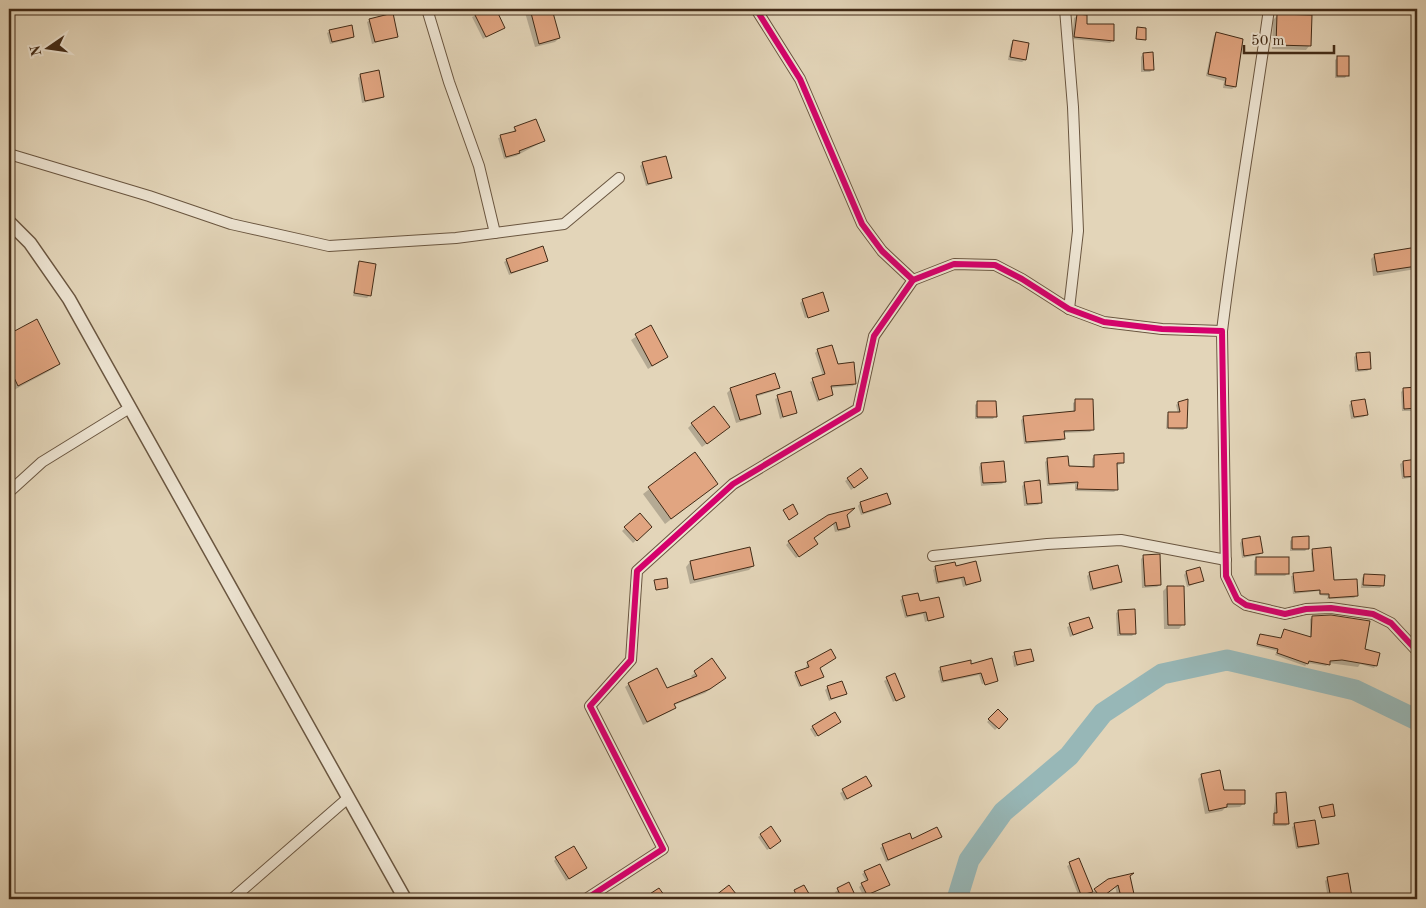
<svg xmlns="http://www.w3.org/2000/svg" width="1426" height="908" font-family="'Old Standard TT',serif">
	<style>
		.shadow { fill: #0003 }
		.lines { fill: none; stroke-linecap: round; stroke-linejoin: round }
		.river { stroke: #97b7b7; stroke-width: 21 }
		.building { fill: #e1a581; stroke: #422b17 }
		.minor-casing { stroke: #6a5640; stroke-width: 12 }
		.tertiary-casing { stroke: #6a5640; stroke-width: 15 }
		.minor { stroke: #ede4d2; stroke-width: 10 }
		.tertiary { stroke: #ede4d2; stroke-width: 12 }
		.cycleway-casing { stroke: #ede4d2; stroke-width: 9 }
		.cycleway { stroke: #d6006c; stroke-width: 6 }
	</style>
	<rect width="100%" height="100%" fill="#e3d5b9"/>
	<filter id="stains"><feTurbulence type="fractalNoise" baseFrequency=".004" numOctaves="4"/><feColorMatrix values="0 0 0 0 .2 0 0 0 0 .09 0 0 0 0 .02 0 0 0 .5 -.17"/></filter>
	<radialGradient id="worn" r=".72"><stop offset=".6" stop-color="#630" stop-opacity="0"/><stop offset="1" stop-color="#630" stop-opacity=".3"/></radialGradient>
	<g class="shadow">
		<path d="M487 9H494L503 28 483 39 472 17Z"/>
		<path d="M524 9H551L559 38 555 42 535 47Z"/>
		<path d="M1278 15 1310 45 1306 50 1272 49 1273 20Z"/>
		<path d="M1077 16 1085 25 1113 40 1110 43 1072 39 1074 18Z"/>
		<path d="M370 20 397 36 372 44 367 22Z"/>
		<path d="M330 31 353 37 350 39 330 44 327 33Z"/>
		<path d="M1216 33 1235 87 1232 89 1223 88 1224 81 1206 76 1214 36Z"/>
		<path d="M1014 41 1028 44 1025 60 1022 62 1008 60 1011 44Z"/>
		<path d="M1143 54 1153 69 1150 72H1141V57Z"/>
		<path d="M1338 57 1347 75 1345 78H1335V60Z"/>
		<path d="M360 75 382 97 380 99 362 103 358 78Z"/>
		<path d="M515 128 544 141 516 156 504 159 498 138 513 133Z"/>
		<path d="M643 163 670 178 646 186 640 166Z"/>
		<path d="M1417 249 1416 269 1373 276 1371 259 1375 255Z"/>
		<path d="M507 260H546L509 275 504 262Z"/>
		<path d="M360 263 370 295 367 298 353 296 357 265Z"/>
		<path d="M803 300 826 310 805 318 800 303Z"/>
		<path d="M36 321 58 364 53 369 12 391 9 384V335Z"/>
		<path d="M651 327 667 357 648 369 631 340Z"/>
		<path d="M818 350 855 383 853 386 830 388 832 395 817 402 810 382 823 376 815 353Z"/>
		<path d="M1357 354 1370 369 1367 371 1355 372 1354 357Z"/>
		<path d="M778 387 774 391 755 397 760 413 756 417 736 423 727 393 731 389Z"/>
		<path d="M1404 389H1417L1416 411H1402L1401 392Z"/>
		<path d="M790 392 796 412 780 419 775 399Z"/>
		<path d="M1076 401 1093 429 1090 432 1063 433V438L1061 441 1024 444 1021 420 1023 418 1073 413V403Z"/>
		<path d="M978 402 995 416 993 419H975V405Z"/>
		<path d="M1352 402 1366 414 1364 417 1351 419 1349 405Z"/>
		<path d="M1178 403 1186 428 1183 430 1166 429 1167 415 1169 413H1178L1176 405Z"/>
		<path d="M692 424 724 431 702 447 688 428Z"/>
		<path d="M695 454 717 484 665 524 643 494Z"/>
		<path d="M1094 456 1123 463 1116 466 1117 489 1114 492 1075 491V484L1047 486 1045 462 1048 459 1068 468 1092 469V459Z"/>
		<path d="M1417 460V477L1402 479 1400 464 1403 462Z"/>
		<path d="M981 464 1005 481 1002 484 981 486 979 467Z"/>
		<path d="M848 479 864 481 851 490 845 481Z"/>
		<path d="M1025 483 1041 502 1038 505 1024 506 1022 486Z"/>
		<path d="M886 494 889 504 886 507 861 515 858 506 860 503Z"/>
		<path d="M1414 495H1417V516H1412L1411 498Z"/>
		<path d="M640 515 651 527 633 543 622 531Z"/>
		<path d="M846 515 849 527 846 530 835 532 833 524 813 538 814 546 796 558 786 545 789 542Z"/>
		<path d="M1293 538 1308 548 1305 551H1290V541Z"/>
		<path d="M1242 540 1261 553 1259 555 1242 558 1240 543Z"/>
		<path d="M749 548 753 566 749 570 690 584 686 567 690 562Z"/>
		<path d="M1313 551 1333 582 1356 596 1354 598 1327 599 1328 596 1319 595V591L1293 594 1291 576 1313 572 1311 553Z"/>
		<path d="M1143 557 1160 585 1157 587 1142 588 1141 559Z"/>
		<path d="M1256 558 1288 573 1285 576H1254V561Z"/>
		<path d="M936 567 955 568 980 581 963 587 961 579 936 584 933 570Z"/>
		<path d="M1186 572 1202 581 1187 587 1184 575Z"/>
		<path d="M1090 573 1120 582 1118 584 1090 591 1087 576Z"/>
		<path d="M1364 575 1383 585 1380 588H1361L1362 578Z"/>
		<path d="M1167 587 1183 624 1179 629H1164L1163 591Z"/>
		<path d="M903 598 919 603 942 616 925 622 923 614 905 618 900 600Z"/>
		<path d="M1119 611 1135 633 1132 636H1117L1116 613Z"/>
		<path d="M1313 617 1376 665 1374 668 1360 664 1358 667 1329 663 1326 666 1308 663 1305 666 1275 655 1277 651 1256 646 1260 635 1280 639 1284 630 1310 638V619Z"/>
		<path d="M1089 618 1092 628 1070 637 1067 627Z"/>
		<path d="M1015 654 1032 661 1014 667 1012 656Z"/>
		<path d="M835 658 819 668 823 676 821 678 799 687 794 675 807 669 806 666 808 663Z"/>
		<path d="M712 660 721 681 705 693 674 705 671 711 643 725 625 687 629 684 666 690 693 679 691 676Z"/>
		<path d="M970 665 997 681 982 684 979 675 941 683 938 671 941 668Z"/>
		<path d="M894 675 903 696 893 702 884 681Z"/>
		<path d="M828 687 845 694 829 701 825 690Z"/>
		<path d="M998 711 1006 719 995 730 987 722Z"/>
		<path d="M837 725 815 737 810 729 813 727Z"/>
		<path d="M1202 775 1223 791 1244 803 1240 807 1225 808 1222 811 1205 814 1198 779Z"/>
		<path d="M866 778 867 788 844 801 840 793Z"/>
		<path d="M1276 794 1288 824 1286 826H1272Z"/>
		<path d="M1295 825 1318 843 1315 846 1296 849 1292 827Z"/>
		<path d="M761 835 777 844 767 850 758 837Z"/>
		<path d="M940 837 886 862 880 848 883 846Z"/>
		<path d="M556 858 586 868 566 881 554 861Z"/>
		<path d="M1078 860 1092 892 1079 897 1067 866Z"/>
		<path d="M865 872 888 885 864 897 859 887 866 881 862 874Z"/>
		<path d="M1129 876 1133 893 1130 896 1118 899 1115 886 1098 899 1093 892Z"/>
		<path d="M1328 878 1351 897 1349 899H1328L1325 881Z"/>
		<path d="M849 884 854 895 848 899H838L835 892Z"/>
		<path d="M804 887 810 899H795L792 894Z"/>
	</g>
	<g class="lines">
		<path class="river" d="M957 899 969 860 1003 812 1069 756 1103 713 1162 674 1227 660 1355 690 1417 720"/>
	</g>
	<g class="building">
		<path d="M484 9H496L505 28 486 37 474 13Z"/>
		<path d="M530 9H552L560 38 539 44Z"/>
		<path d="M393 13 398 37 375 42 369 19Z"/>
		<path d="M1077 14 1087 15V24H1114V41L1074 37Z"/>
		<path d="M1277 14 1312 15 1311 46 1276 45Z"/>
		<path d="M352 25 354 37 332 42 329 30Z"/>
		<path d="M1137 27 1146 28V40L1136 39Z"/>
		<path d="M1216 32 1243 39 1236 87 1225 85 1226 78 1208 74Z"/>
		<path d="M1013 40 1029 43 1026 60 1010 57Z"/>
		<path d="M1153 52 1154 70H1144L1143 53Z"/>
		<rect x="1337" y="56" width="12" height="20"/>
		<path d="M379 70 384 97 365 101 360 74Z"/>
		<path d="M536 119 545 141 519 151 520 153 506 157 500 135 516 131 514 127Z"/>
		<path d="M666 156 672 178 648 184 642 162Z"/>
		<path d="M543 246 548 261 511 273 506 259Z"/>
		<path d="M1417 247V266L1377 272 1374 254Z"/>
		<path d="M359 261 376 264 371 296 354 293Z"/>
		<path d="M823 292 829 311 808 318 802 299Z"/>
		<path d="M37 319 60 364 18 386 9 367V334Z"/>
		<path d="M651 325 668 357 652 366 635 334Z"/>
		<path d="M832 345 838 364 854 362 856 384 831 386 833 395 819 400 812 378 825 374 817 349Z"/>
		<path d="M1370 352 1371 369 1358 370 1356 353Z"/>
		<path d="M775 373 780 388 756 395 761 414 740 420 730 388Z"/>
		<path d="M1417 387V408L1404 409 1403 388Z"/>
		<path d="M791 391 797 413 783 417 777 395Z"/>
		<path d="M1075 399H1093L1094 430 1064 431 1065 439 1026 442 1023 416 1075 411Z"/>
		<path d="M1188 399 1187 428H1168V412H1180L1178 402Z"/>
		<path d="M1365 399 1368 415 1354 417 1351 401Z"/>
		<path d="M977 401H996L997 417H977Z"/>
		<path d="M714 406 730 427 707 444 691 423Z"/>
		<path d="M695 452 718 484 671 519 648 487Z"/>
		<path d="M1124 453V463H1117L1118 490 1077 489 1078 482 1049 484 1047 458 1068 456 1069 466 1094 467V455Z"/>
		<path d="M1417 459V476L1404 477 1403 461Z"/>
		<path d="M1004 461 1006 482 983 483 981 463Z"/>
		<path d="M861 468 868 478 854 488 847 478Z"/>
		<path d="M1040 480 1042 503 1027 504 1024 482Z"/>
		<path d="M887 493 891 504 863 513 860 502Z"/>
		<path d="M793 504 798 514 789 520 783 510Z"/>
		<path d="M855 508 847 515 850 527 838 530 836 522 814 538 818 544 799 557 788 541 828 515Z"/>
		<path d="M640 513 652 527 637 541 624 527Z"/>
		<path d="M1260 536 1263 553 1244 556 1242 539Z"/>
		<path d="M1309 536V549H1292V537Z"/>
		<path d="M750 547 754 566 694 580 690 561Z"/>
		<path d="M1331 547 1334 580 1357 579 1358 596 1329 598V594H1320V590L1295 592 1293 573 1314 571 1312 549Z"/>
		<path d="M1160 554 1161 585 1145 586 1143 555Z"/>
		<rect x="1256" y="557" width="33" height="17"/>
		<path d="M976 561 981 581 966 585 964 577 938 582 935 566 955 562 956 566Z"/>
		<path d="M1118 565 1122 582 1093 589 1089 572Z"/>
		<path d="M1200 567 1204 581 1189 585 1186 571Z"/>
		<path d="M1364 574 1385 575 1384 586 1363 585Z"/>
		<path d="M667 578 668 588 656 590 654 580Z"/>
		<path d="M1167 586H1184L1185 625H1168Z"/>
		<path d="M918 593 920 601 939 597 944 617 928 621 926 612 907 616 902 596Z"/>
		<path d="M1135 609 1136 634H1120L1118 610Z"/>
		<path d="M1331 615 1370 621 1365 649 1380 653 1377 666 1342 660 1330 661V665L1309 661 1308 664 1277 653 1278 649 1257 644 1260 634 1281 638 1284 629 1311 637 1312 616Z"/>
		<path d="M1089 617 1093 628 1073 635 1069 623Z"/>
		<path d="M831 649 836 658 820 668 824 677 801 686 795 672 809 667 807 662Z"/>
		<path d="M1031 649 1034 661 1017 665 1014 652Z"/>
		<path d="M712 658 726 678 710 689 674 704 676 708 647 722 628 683 657 668 667 688 697 676 694 671Z"/>
		<path d="M992 658 998 681 985 685 981 673 943 681 940 667 971 660V664Z"/>
		<path d="M895 673 905 697 896 701 886 677Z"/>
		<path d="M842 681 847 694 831 699 827 686Z"/>
		<path d="M998 709 1008 719 999 729 988 719Z"/>
		<path d="M835 712 841 722 818 736 812 726Z"/>
		<path d="M1220 770 1224 790H1245V804H1227V807L1209 811 1201 774Z"/>
		<path d="M866 776 872 786 847 799 842 789Z"/>
		<path d="M1286 792 1289 824H1274V813H1277L1276 793Z"/>
		<path d="M1333 804 1335 816 1322 818 1319 807Z"/>
		<path d="M1315 820 1319 844 1298 847 1294 823Z"/>
		<path d="M771 826 781 841 770 849 760 834Z"/>
		<path d="M937 827 942 837 888 860 882 844 910 833 912 839Z"/>
		<path d="M574 846 587 868 569 879 555 857Z"/>
		<path d="M1079 858 1093 892 1081 895 1069 862Z"/>
		<path d="M880 864 890 885 867 895 861 883 868 880 864 871Z"/>
		<path d="M1134 873 1130 876 1134 894 1121 897 1118 885 1101 898 1094 889 1108 879Z"/>
		<path d="M1348 873 1352 897 1331 899 1327 877Z"/>
		<path d="M849 882 855 895 842 899 837 888Z"/>
		<path d="M729 885 740 899H711Z"/>
		<path d="M804 885 812 899H798L794 890Z"/>
		<path d="M659 888 667 899H642Z"/>
	</g>
	<g class="lines">
		<defs>
			<g id="minor">
				<path d="M427 9 449 82 479 166 495 233"/>
				<path d="M756 9 800 79 862 224 882 251 913 280 954 264 995 265 1022 279 1069 309 1104 322 1162 329 1222 331 1226 576 1237 599 1246 605 1285 614 1306 609 1331 608 1373 614 1391 623 1417 651"/>
				<path d="M1065 9 1073 107 1078 231 1069 309"/>
				<path d="M9 154 149 196 231 224 329 246 456 238 564 224 619 178"/>
				<path d="M1222 331C1235 223 1254 116 1269 9"/>
				<path d="M9 492 42 462 128 409"/>
				<path d="M933 556 1047 544 1121 540 1226 560"/>
				<path d="M232 899 348 798"/>
				<path d="M586 899 663 849 590 706 631 660 637 571 733 484 858 409 874 336 913 280"/>
			</g>
			<path id="tertiary" d="M9 222 30 243 69 299 405 899"/>
		</defs>
		<use href="#minor" class="minor-casing"/>
		<use href="#tertiary" class="tertiary-casing"/>
		<use href="#minor" class="minor"/>
		<use href="#tertiary" class="tertiary"/>
		<defs>
			<g id="cycleway">
				<path d="M756 9 800 79 862 224 882 251 913 280 954 264 995 265 1022 279 1069 309 1104 322 1162 329 1222 331 1226 576 1237 599 1246 605 1285 614 1306 609 1331 608 1373 614 1391 623 1417 651"/>
				<path d="M586 899 663 849 590 706 631 660 637 571 733 484 858 409 874 336 913 280"/>
			</g>
		</defs>
		<use href="#cycleway" class="cycleway-casing"/>
		<use href="#cycleway" class="cycleway"/>
	</g>
	<rect width="1426" height="908" fill="none" stroke="#e3d5b9" stroke-width="30"/>
	<rect x="10" y="10" width="1406" height="888" fill="none" stroke="#422b17" stroke-width="2.5"/>
	<rect x="15" y="15" width="1396" height="878" fill="none" stroke="#422b17"/>
	<g transform="translate(48 48) rotate(257)" stroke="#ede4d2" stroke-width="4" paint-order="stroke">
	<path d="M0-4L9 19L0 12L-9 19Z" fill="#422b17"/>
	<text y="-8" font-size="14" font-weight="bold" text-anchor="middle" fill="#422b17">N</text>
	</g>
	<path d="M1244 45v8h90v-8" fill="none" stroke="#422b17" stroke-width="2.5"/>
	<text x="1251" y="45" font-size="15" fill="#422b17" stroke="#ede4d2" stroke-width="4" paint-order="stroke">50 m</text>
	<rect width="100%" height="100%" filter="url(#stains)"/>
	<rect width="100%" height="100%" fill="url(#worn)"/>
</svg>
